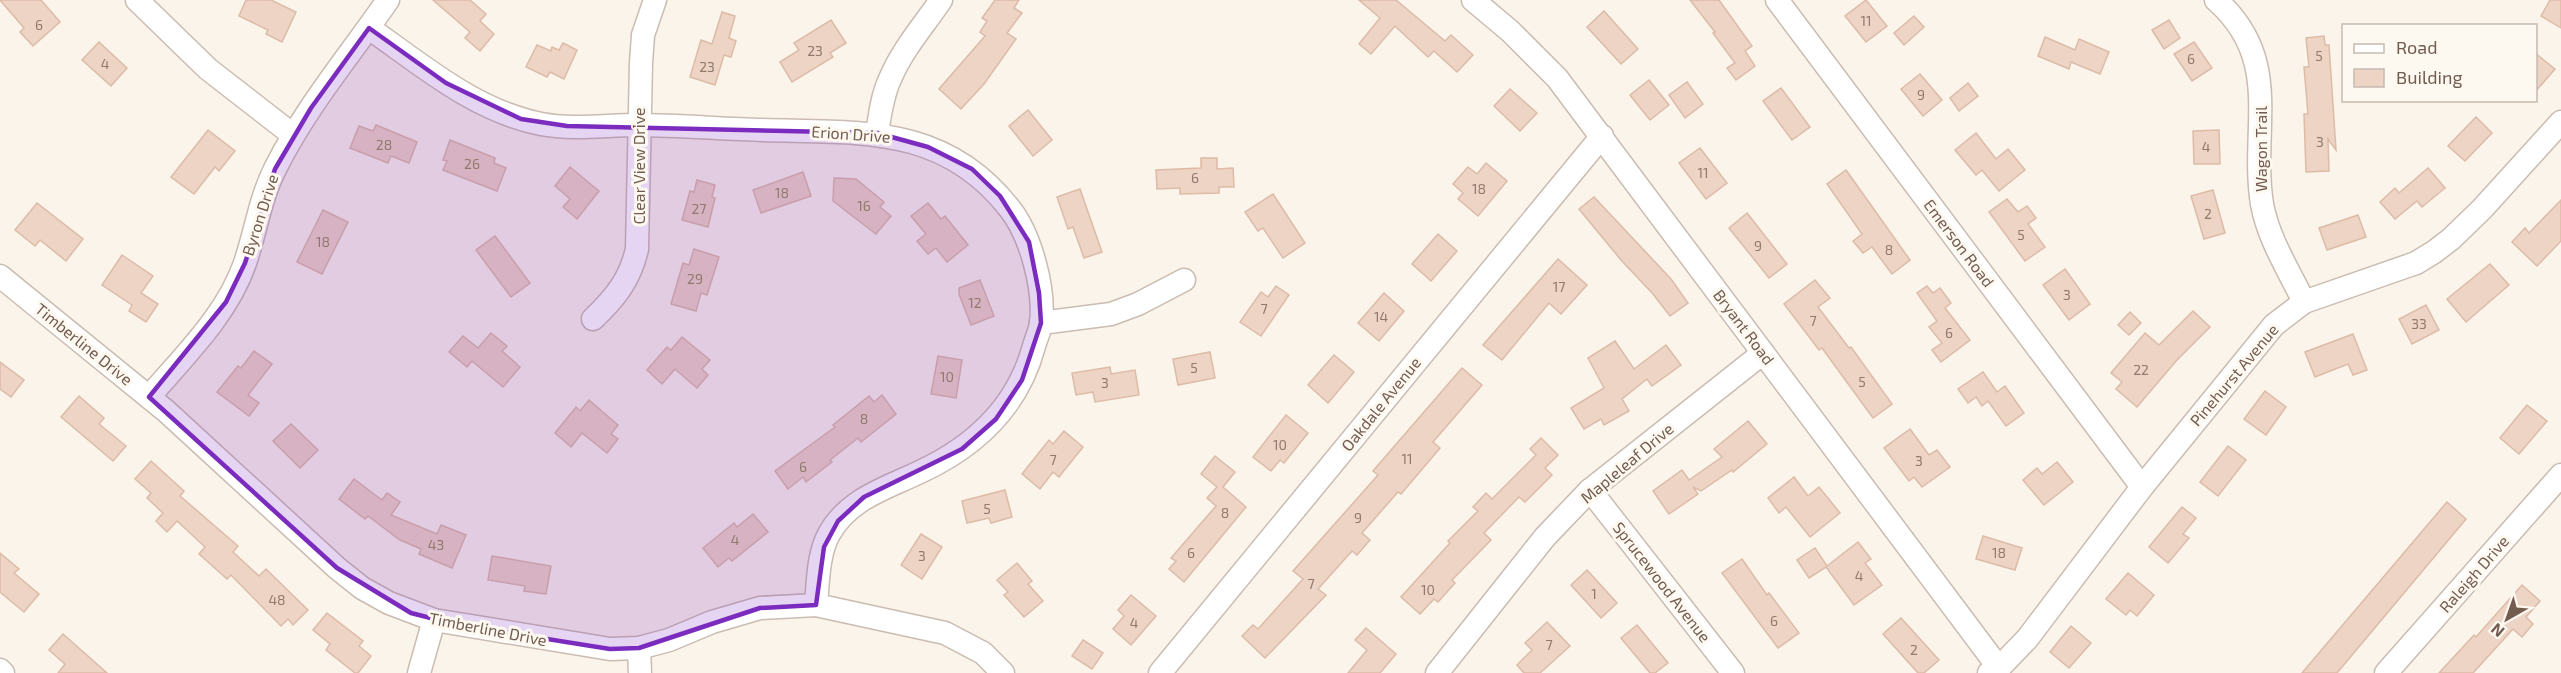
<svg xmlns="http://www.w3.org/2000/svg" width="2561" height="673" font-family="'Exo 2',sans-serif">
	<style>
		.building { fill: #edd4c5; stroke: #ddbba7; stroke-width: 1.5 }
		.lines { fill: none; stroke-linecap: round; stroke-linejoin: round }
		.street-casing { stroke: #cbbcb1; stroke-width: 25 }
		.street { stroke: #fff; stroke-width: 22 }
		.marked { fill: #7b2cbf; fill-opacity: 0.2; stroke: #7b2cbf; stroke-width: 4.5; stroke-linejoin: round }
		.labels { text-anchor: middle; stroke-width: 6; stroke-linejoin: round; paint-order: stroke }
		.number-label { font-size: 14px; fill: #917a6d }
		.street-label { font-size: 16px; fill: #725c50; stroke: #fdf8f0 }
	</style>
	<rect width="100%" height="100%" fill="#faf4ea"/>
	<g class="building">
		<path d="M0 0H41L60 22 33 46 20 32 24 28Z"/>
		<path d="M246 0H271L296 12 282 42 266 34 268 30 239 16Z"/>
		<path d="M433 0H470L486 14 480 21 494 34 480 51 465 38 470 32Z"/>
		<path d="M995 0H1019L1014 8 1022 13 1007 33 1016 39 984 84 961 109 939 89 985 36 980 32 987 21 982 18Z"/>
		<path d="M1359 0H1396L1445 41 1451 35 1473 55 1457 72 1434 51 1428 57 1395 26 1371 54 1359 44 1380 18Z"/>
		<path d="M1690 0H1719L1752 46 1745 51 1755 66 1736 80 1727 68 1735 63 1713 33 1715 32Z"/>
		<path d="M1866 0 1887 26 1866 42 1845 16Z"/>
		<path d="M2550 0H2561V28L2541 16Z"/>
		<path d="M1604 11 1638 49 1621 64 1587 27Z"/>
		<path d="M722 12 735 16 729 38 736 41 731 57 724 55 715 85 690 77 701 40 712 44Z"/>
		<path d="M1914 16 1924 27 1904 45 1894 33Z"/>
		<path d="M831 20 846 43 830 53 833 57 792 82 780 62 799 50 794 43Z"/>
		<path d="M2169 20 2180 38 2164 49 2152 30Z"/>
		<path d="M2324 36 2325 45H2329L2336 150 2328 139 2329 171 2306 172 2304 114H2308L2304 67H2309L2306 38Z"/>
		<path d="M2045 37 2075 50 2079 39 2109 52 2100 74 2071 62 2069 69 2038 56Z"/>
		<path d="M99 42 127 68 111 86 82 60Z"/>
		<path d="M2194 42 2212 68 2192 81 2174 54Z"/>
		<path d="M563 43 577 50 564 79 550 72 547 77 526 67 537 45 551 51 552 47 559 50Z"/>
		<path d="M2535 53 2555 69 2535 92Z"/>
		<path d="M1920 74 1942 100 1923 116 1901 89Z"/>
		<path d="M1649 80 1669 105 1650 120 1630 95Z"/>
		<path d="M1687 82 1703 104 1685 118 1669 95Z"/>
		<path d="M1968 83 1978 96 1959 111 1950 98Z"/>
		<path d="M1781 88 1810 127 1792 140 1763 101Z"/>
		<path d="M1510 89 1537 113 1520 131 1494 106Z"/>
		<path d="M1028 110 1052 140 1033 156 1009 126Z"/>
		<path d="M2476 117 2492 133 2465 161 2448 146Z"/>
		<path d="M376 125 417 142 409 163 391 156 388 163 350 148 359 126 373 131Z"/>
		<path d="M208 130 235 151 219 171 215 167 194 194 171 177Z"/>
		<path d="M2219 130 2220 164H2194L2193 131Z"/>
		<path d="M1976 133 1996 159 2008 149 2025 170 1999 191 1982 170 1976 175 1955 150Z"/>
		<path d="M450 140 495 158 494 163 506 168 497 191 443 170 447 161 443 160Z"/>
		<path d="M1700 148 1727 183 1706 199 1679 163Z"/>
		<path d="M1201 158H1217V169L1233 168 1234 187H1219V193L1180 194V188L1157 189 1156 170 1201 168Z"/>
		<path d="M1486 163 1507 181 1478 216 1458 199 1463 193 1453 184 1468 167 1477 174Z"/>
		<path d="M570 167 599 191 577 219 563 207 570 199 555 186Z"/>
		<path d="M2428 168 2445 188 2422 207 2417 201 2395 219 2380 202 2395 188 2399 193Z"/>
		<path d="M1846 170 1910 260 1892 274 1872 247 1863 253 1853 241 1862 234 1827 184Z"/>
		<path d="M803 172 811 196 761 213 753 190Z"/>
		<path d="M834 178 856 179 884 202 880 207 891 216 876 234 833 201Z"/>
		<path d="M697 180 715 185 712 197 715 198 708 227 682 220 690 191 694 192Z"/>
		<path d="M1080 189 1102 252 1084 258 1073 227 1068 229 1057 197Z"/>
		<path d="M2213 190 2225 233 2204 239 2191 196Z"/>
		<path d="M1273 194 1305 243 1283 258 1263 228 1258 231 1245 212Z"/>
		<path d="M1594 197 1671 279 1688 303 1670 316 1653 294 1621 260 1579 209Z"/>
		<path d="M2007 199 2018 212 2027 206 2036 218 2028 224 2045 247 2025 261 1989 212Z"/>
		<path d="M2561 200V241L2537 266 2512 242 2525 228 2529 233Z"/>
		<path d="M37 203 83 239 66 261 40 240 35 246 15 230Z"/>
		<path d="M928 203 941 219 945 216 968 245 947 262 936 248 928 254 917 241 926 234 911 216Z"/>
		<path d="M323 210 348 222 322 274 297 262Z"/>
		<path d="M1747 213 1787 264 1769 278 1729 228Z"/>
		<path d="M2358 215 2366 237 2327 250 2319 228Z"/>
		<path d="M1438 234 1457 251 1431 281 1412 264Z"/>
		<path d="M495 236 530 283 511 297 476 250Z"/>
		<path d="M694 249 719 257 707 295 701 293 696 311 671 304 683 263 689 265Z"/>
		<path d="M122 255 153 276 141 293 158 304 146 322 129 311 132 305 102 285Z"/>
		<path d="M1558 259 1587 285 1561 314 1549 303 1502 360 1483 345Z"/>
		<path d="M2490 264 2509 285 2466 322 2447 299Z"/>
		<path d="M2065 269 2090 304 2069 320 2043 285Z"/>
		<path d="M980 280 994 316 971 325 959 294V288Z"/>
		<path d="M1815 280 1830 298 1818 307 1849 348 1851 347 1892 404 1873 418 1822 348 1819 350 1784 304Z"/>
		<path d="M1276 286 1289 295 1261 336 1240 322 1261 292 1268 297Z"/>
		<path d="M1927 286 1933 293 1940 288 1951 303 1945 308 1970 340 1941 362 1932 350 1942 343 1929 327 1937 321 1917 293Z"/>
		<path d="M1384 293 1404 311 1379 341 1358 323Z"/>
		<path d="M2426 305 2439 330 2412 344 2399 319Z"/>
		<path d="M2193 311 2210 327 2177 360 2137 407 2116 389 2122 382 2111 373 2145 333 2159 345Z"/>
		<path d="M2130 312 2141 323 2129 335 2118 325Z"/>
		<path d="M491 333 507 346 502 351 520 367 503 387 472 361 467 367 449 352 463 336 478 348Z"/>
		<path d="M2353 334 2367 370 2353 375 2348 364 2315 377 2305 352Z"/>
		<path d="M682 337 710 360 702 369 708 375 697 388 675 369 662 384 647 370 667 347 671 350Z"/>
		<path d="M1615 341 1634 369 1666 345 1681 365 1652 386 1647 379 1622 399 1629 411 1604 425 1601 419 1584 429 1571 408 1604 388 1588 358Z"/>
		<path d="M254 351 272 364 248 395 259 403 249 416 217 392 238 366 241 368Z"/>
		<path d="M1210 352 1215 378 1178 385 1173 359Z"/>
		<path d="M1334 355 1354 372 1328 403 1308 385Z"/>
		<path d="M938 356 962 360 956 398 931 394Z"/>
		<path d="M0 362 24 380 11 397 0 389Z"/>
		<path d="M1110 367 1111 374 1135 370 1139 395 1095 402 1093 392 1076 395 1072 373Z"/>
		<path d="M1462 368 1482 385 1433 442 1440 448 1401 494 1398 492 1362 533 1370 540 1357 555 1352 551 1318 589 1326 595 1265 658 1242 636 1253 625 1258 629 1303 579 1293 571 1378 475 1373 471Z"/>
		<path d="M1983 372 1997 392 2005 386 2024 413 2006 426 1988 401 1982 406 1976 397 1968 403 1958 389Z"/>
		<path d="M2265 391 2286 407 2266 435 2244 419Z"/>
		<path d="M882 395 896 414 861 442 858 438 830 460 832 462 806 482 803 477 788 489 775 471 835 427 833 425 869 396 874 402Z"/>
		<path d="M79 396 104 418 99 424 126 446 113 461 61 417Z"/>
		<path d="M589 400 618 425 611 434 618 439 607 453 582 433 571 447 555 433 576 407 580 411Z"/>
		<path d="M2527 405 2547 421 2519 454 2500 438Z"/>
		<path d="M1286 415 1308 433 1284 463 1280 460 1271 471 1253 457Z"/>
		<path d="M1748 421 1767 444 1733 472 1732 470 1701 491 1693 487 1698 494 1669 514 1653 491 1682 470 1689 480 1722 457 1714 449Z"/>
		<path d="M291 424 318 450 300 468 273 441Z"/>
		<path d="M1910 429 1929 455 1937 450 1950 467 1922 487 1914 477 1909 481 1884 448Z"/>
		<path d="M1064 431 1083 447 1059 477 1053 472 1040 489 1022 474 1049 440 1053 444Z"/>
		<path d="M1541 438 1558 455 1545 468 1552 475 1525 502 1519 497 1484 533 1491 540 1452 580 1455 583 1438 602 1434 599 1420 614 1401 597 1450 543 1448 541 1478 511 1473 507 1486 493 1492 499 1536 455 1530 449Z"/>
		<path d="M2228 446 2246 460 2218 496 2200 482Z"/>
		<path d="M1215 456 1235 472 1223 487 1246 507 1184 582 1169 569 1176 561 1171 558 1216 506 1207 498 1217 487 1201 474Z"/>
		<path d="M151 461 184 491 180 496 238 546 233 552 259 576 266 569 308 610 293 625 288 619 281 626 231 575 227 579 199 554 205 547 177 521 167 532 156 521 163 513 147 498 151 493 135 479Z"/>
		<path d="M2057 462 2073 482 2044 505 2023 480 2037 468 2042 474Z"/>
		<path d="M1794 477 1808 496 1819 487 1840 513 1810 537 1786 507 1779 513 1768 498Z"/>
		<path d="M354 479 382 500 387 493 400 502 391 515 437 534 441 525 466 535 452 568 419 554 421 549 400 540 368 516 365 519 339 499Z"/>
		<path d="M1005 490 1012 517 991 523 989 518 967 523 962 501Z"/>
		<path d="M2447 502 2466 519 2337 673H2302Z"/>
		<path d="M2182 507 2196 518 2183 534 2189 538 2168 563 2149 547Z"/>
		<path d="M753 514 768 532 732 561 729 558 718 567 703 548 734 523 737 527Z"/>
		<path d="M921 534 942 547 922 579 901 565Z"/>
		<path d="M1983 536 2022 548 2015 570 1976 559Z"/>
		<path d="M1858 542 1871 559 1865 563 1882 585 1854 605 1826 567 1809 578 1797 560 1815 548 1827 566Z"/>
		<path d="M0 553 19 569 14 573 39 594 24 612 0 592Z"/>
		<path d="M492 556 551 566 546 594 524 591 525 586 488 580Z"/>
		<path d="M1742 559 1767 595 1769 593 1799 633 1778 648 1722 573Z"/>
		<path d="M1017 563 1032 581 1028 584 1043 601 1024 617 1004 595 1008 592 997 580Z"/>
		<path d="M1587 570 1617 603 1601 618 1571 585Z"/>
		<path d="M2128 573 2154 595 2137 616 2130 610 2126 615 2106 599Z"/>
		<path d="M2522 585 2540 601 2526 617 2533 624 2522 637 2513 629 2473 673H2439L2474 635 2476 637Z"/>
		<path d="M1131 595 1156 616 1131 645 1113 629 1124 616 1118 610Z"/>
		<path d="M327 613 363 641 359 646 371 656 358 673H355L326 650 330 644 313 630Z"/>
		<path d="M1901 618 1939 660 1924 673H1918L1883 634Z"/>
		<path d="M1547 622 1570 646 1540 673H1524L1517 665 1532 650 1525 643Z"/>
		<path d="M1637 625 1668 663 1655 673H1650L1621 638Z"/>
		<path d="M2071 626 2091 643 2069 668 2050 652Z"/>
		<path d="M1366 628 1396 654 1380 673H1348L1367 650 1355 640Z"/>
		<path d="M63 634 107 673H58L65 664 49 650Z"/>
		<path d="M1083 640 1103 653 1092 669 1072 656Z"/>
	</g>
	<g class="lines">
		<defs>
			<g id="street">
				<path d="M137 0 208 69 293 135"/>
				<path d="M1473 0 1510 31 1557 78 1999 668"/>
				<path d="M1777 0 2142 487"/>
				<path d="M2216 0C2284 60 2250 128 2262 204 2268 238 2289 271 2304 302"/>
				<path d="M369 28C422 65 475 111 541 124 572 130 606 125 637 125 679 125 721 129 763 130 860 133 944 124 1010 209 1031 236 1045 289 1041 323 1040 331 1036 339 1034 346 1018 406 977 445 922 471 887 488 849 498 829 534 818 554 818 582 816 605"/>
				<path d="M877 133C880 115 882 96 890 79 902 50 924 25 941 0"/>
				<path d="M0 276 166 411 337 568 362 588 389 603 434 620 610 649 639 648 669 640 712 622 760 608 816 605 945 633 983 653 1003 673"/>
				<path d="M593 319C615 298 630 280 637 249L641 63 643 35 655 0"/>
				<path d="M1041 323 1111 314 1138 304 1184 280"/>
				<path d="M149 397C184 356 227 315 245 263 256 231 260 198 276 167 306 107 350 55 388 0"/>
				<path d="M1590 490 1733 673"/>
				<path d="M639 648 640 673"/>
				<path d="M0 670 3 673"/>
				<path d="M419 673 434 620"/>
				<path d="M1160 673 1602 136"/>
				<path d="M1437 673 1545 537 1590 490 1763 353"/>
				<path d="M1989 673 1999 668 2027 639 2142 487 2274 325 2304 302 2416 263 2434 252 2451 239 2482 209 2561 122"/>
				<path d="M2386 673 2561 475"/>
			</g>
		</defs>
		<use href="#street" class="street-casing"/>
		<use href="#street" class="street"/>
	</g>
	<path class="marked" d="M369 28 446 83 521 119 567 126 877 133 928 147 972 169 1000 196 1029 242 1039 293 1041 323 1022 380 996 419 962 449 864 497 838 521 824 547 816 605 760 608 639 648 610 649 454 624 411 613 337 568 149 397 226 302 245 263 275 169 311 108Z"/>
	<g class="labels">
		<g class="number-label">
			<text x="1866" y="26">11</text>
			<text x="39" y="30">6</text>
			<text x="815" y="56">23</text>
			<text x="2319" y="61">5</text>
			<text x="2191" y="64">6</text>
			<text x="105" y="69">4</text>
			<text x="707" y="72">23</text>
			<text x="1921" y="100">9</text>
			<text x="2320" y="147">3</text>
			<text x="384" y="150">28</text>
			<text x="2206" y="152">4</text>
			<text x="472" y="169">26</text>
			<text x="1703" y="178">11</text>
			<text x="1195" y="183">6</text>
			<text x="1479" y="194">18</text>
			<text x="782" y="198">18</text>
			<text x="864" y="211">16</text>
			<text x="699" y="214">27</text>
			<text x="2208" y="219">2</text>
			<text x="2021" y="240">5</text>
			<text x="323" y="247">18</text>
			<text x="1758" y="251">9</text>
			<text x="1889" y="255">8</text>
			<text x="695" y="284">29</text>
			<text x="1559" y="292">17</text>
			<text x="2067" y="300">3</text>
			<text x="975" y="308">12</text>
			<text x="1264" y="314">7</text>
			<text x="1381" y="322">14</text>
			<text x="1813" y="326">7</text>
			<text x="2419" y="329">33</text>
			<text x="1949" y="338">6</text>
			<text x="1194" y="373">5</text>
			<text x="2141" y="375">22</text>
			<text x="947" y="382">10</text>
			<text x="1862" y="387">5</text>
			<text x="1105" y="388">3</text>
			<text x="864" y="424">8</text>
			<text x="1280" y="450">10</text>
			<text x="1407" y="464">11</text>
			<text x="1053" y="465">7</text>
			<text x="1919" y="466">3</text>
			<text x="803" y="472">6</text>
			<text x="987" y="514">5</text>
			<text x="1225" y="518">8</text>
			<text x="1358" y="523">9</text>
			<text x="735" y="545">4</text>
			<text x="436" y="550">43</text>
			<text x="1191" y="558">6</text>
			<text x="1999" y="558">18</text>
			<text x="922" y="561">3</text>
			<text x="1859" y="581">4</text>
			<text x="1311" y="589">7</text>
			<text x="1428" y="595">10</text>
			<text x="1594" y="599">1</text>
			<text x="277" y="605">48</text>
			<text x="1774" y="626">6</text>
			<text x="1134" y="628">4</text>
			<text x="1549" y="650">7</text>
			<text x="1914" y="655">2</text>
		</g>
		<g class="street-label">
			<text transform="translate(851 134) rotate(4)" y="6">Erion Drive</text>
			<text transform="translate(2261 149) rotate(-90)" y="6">Wagon Trail</text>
			<text transform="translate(639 166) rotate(-90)" y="6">Clear View Drive</text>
			<text transform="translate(260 215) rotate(-72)" y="6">Byron Drive</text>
			<text transform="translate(1959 243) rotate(53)" y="6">Emerson Road</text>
			<text transform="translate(1744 327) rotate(53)" y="6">Bryant Road</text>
			<text transform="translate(84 344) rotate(39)" y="6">Timberline Drive</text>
			<text transform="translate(2234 375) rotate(-50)" y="6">Pinehurst Avenue</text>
			<text transform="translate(1381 404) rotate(-51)" y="6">Oakdale Avenue</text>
			<text transform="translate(1627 463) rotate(-40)" y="6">Mapleleaf Drive</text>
			<text transform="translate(2474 574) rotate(-49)" y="6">Raleigh Drive</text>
			<text transform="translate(1662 582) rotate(52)" y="6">Sprucewood Avenue</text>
			<text transform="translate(488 629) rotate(11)" y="6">Timberline Drive</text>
		</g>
	</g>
	<rect x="2342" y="24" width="195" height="78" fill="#fdf8f0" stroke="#c5bab0" stroke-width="1.5"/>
	<rect x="2354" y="44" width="30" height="9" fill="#ffffff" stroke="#c5bab0" stroke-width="1.5"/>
	<text x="2396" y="54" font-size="18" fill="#725c50">Road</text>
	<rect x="2354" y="69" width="30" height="18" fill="#edd4c5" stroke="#c5bab0" stroke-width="1.5"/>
	<text x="2396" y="84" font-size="18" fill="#725c50">Building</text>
	<g transform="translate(2507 619) rotate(220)" stroke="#fdf8f0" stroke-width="4.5" paint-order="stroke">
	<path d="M0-4.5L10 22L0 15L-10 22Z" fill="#725c50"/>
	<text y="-9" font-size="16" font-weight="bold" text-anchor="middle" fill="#725c50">N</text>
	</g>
</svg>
